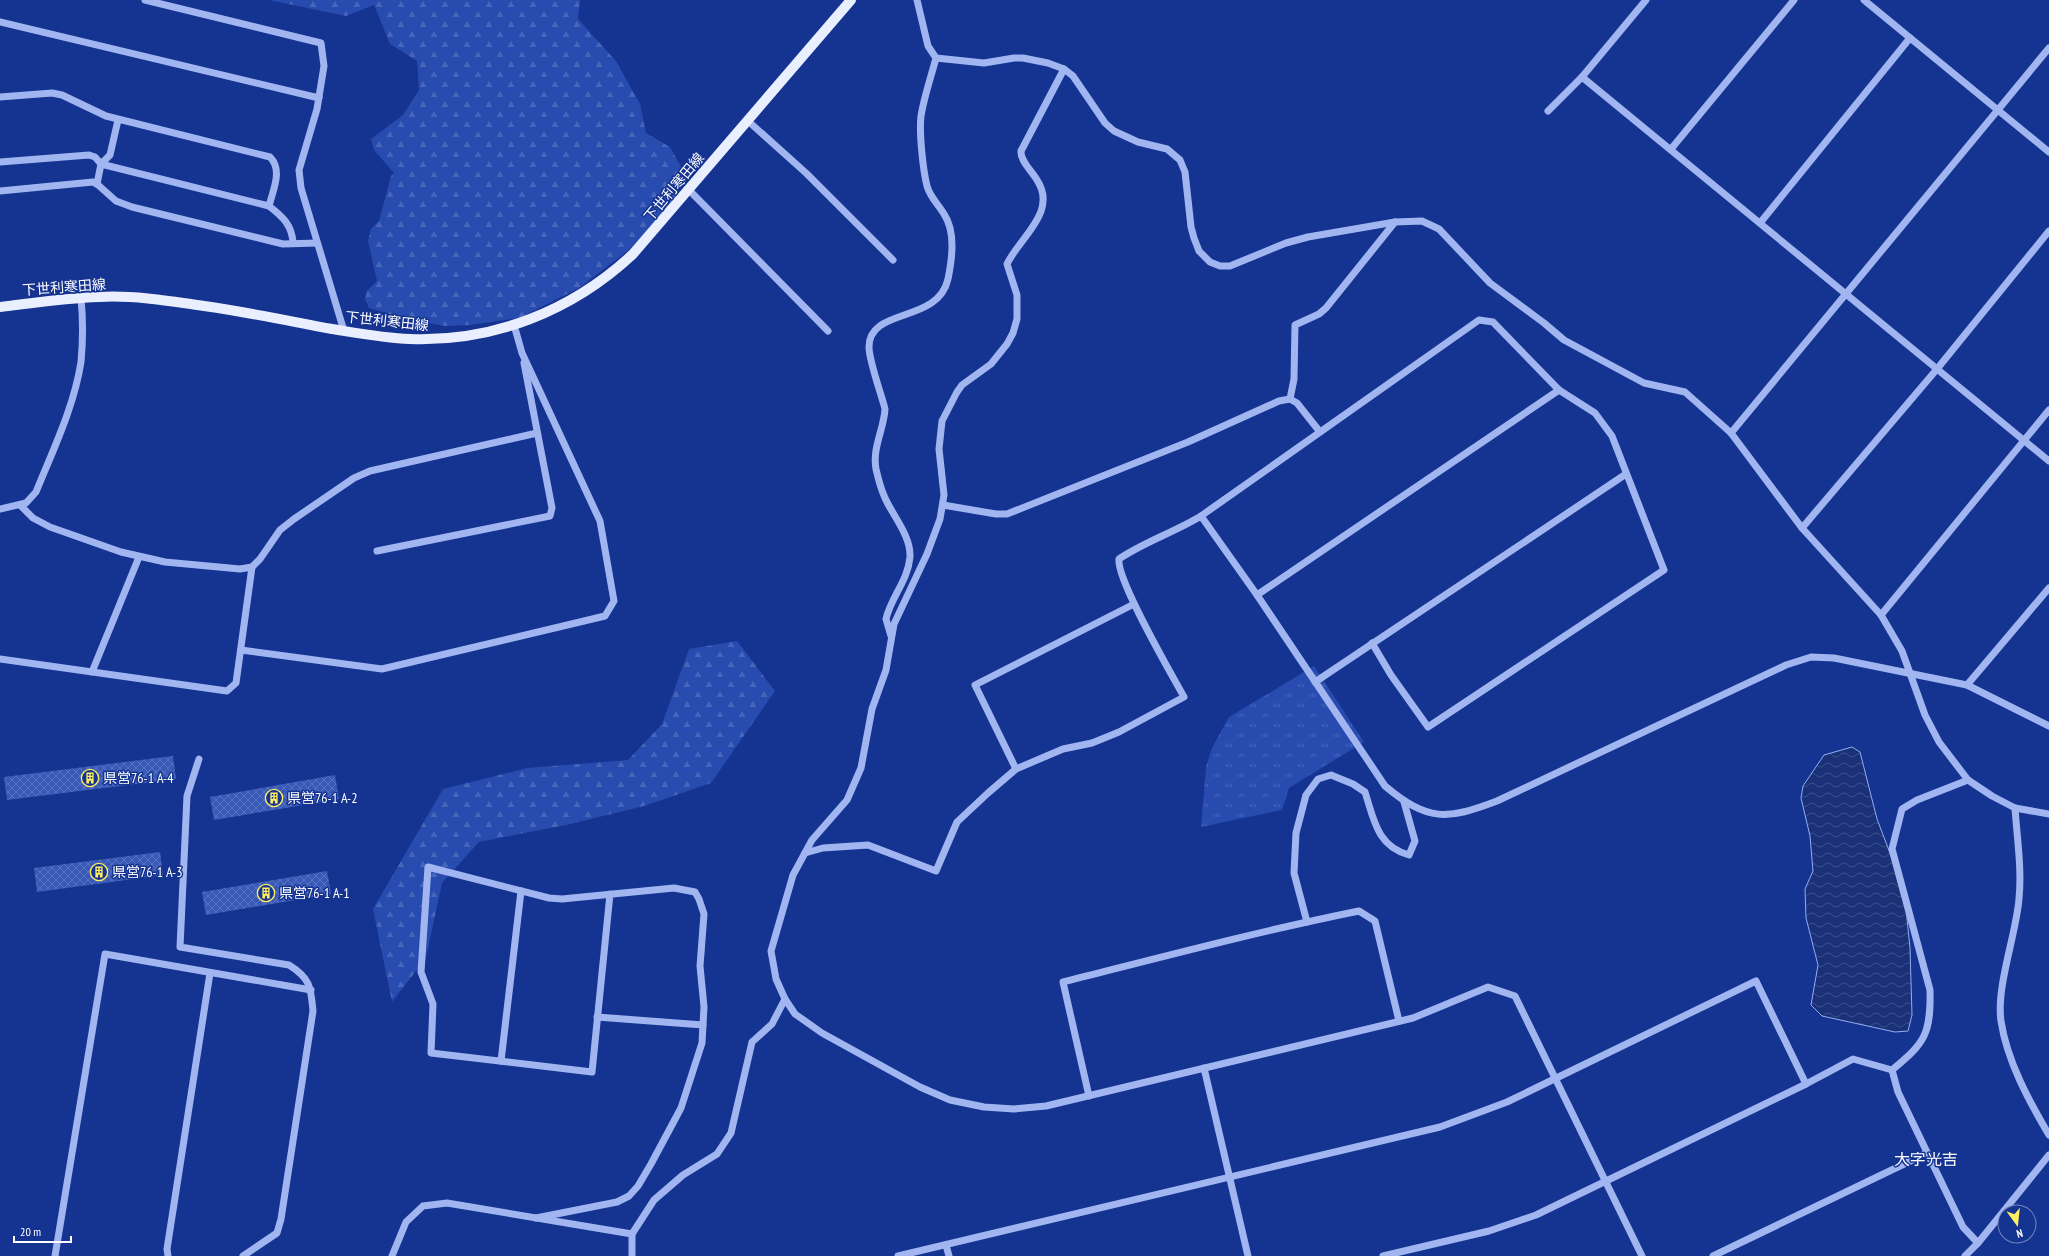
<svg xmlns="http://www.w3.org/2000/svg" width="2049" height="1256" font-family="'PT Sans Narrow','Noto Sans JP',sans-serif">
	<style>
		.grass { fill: url(#grass-tufts) }
		.forest { fill: url(#forest-firs) }
		.water { fill: url(#water-waves); stroke: #93aef3 }
		.building { fill: url(#building-cross-hatch) }
		.lines { fill: none; stroke-linecap: round; stroke-linejoin: round }
		.minor { stroke: #a1b6f1; stroke-width: 7 }
		.major { stroke: #eaefff; stroke-width: 10 }
		.labels { text-anchor: middle; stroke-width: 3; stroke-linejoin: round; paint-order: stroke }
		.street-label { font-size: 14px; fill: #fff; stroke: #153390 }
		.poi-label { font-size: 14px; fill: #fff; stroke: #153390; text-anchor: start }
		.quarter-label { font-size: 16px; fill: #fff; stroke: #153390 }
	</style>
	<defs>
		<pattern id="grass-tufts" width="24" height="20" patternUnits="userSpaceOnUse"><rect width="24" height="20" fill="#274bae"/><path d="M3 7l-1-3M5 7V3M7 7l1-3M15 17l-1-3M17 17v-4M19 17l1-3" fill="none" stroke="#4766ba"/></pattern>
		<pattern id="forest-firs" width="22" height="20" patternUnits="userSpaceOnUse"><rect width="22" height="20" fill="#274bae"/><path d="M5 1l3.5 6h-7zM16 11l3.5 6h-7z" fill="#4766ba"/></pattern>
		<pattern id="water-waves" width="16" height="10" patternUnits="userSpaceOnUse"><rect width="16" height="10" fill="#1a3177"/><path d="M0 5q4-4 8 0t8 0" fill="none" stroke="#3c508b"/></pattern>
		<pattern id="building-cross-hatch" width="8" height="8" patternUnits="userSpaceOnUse"><rect width="8" height="8" fill="#3959b7"/><path d="M0 0l8 8M0 8l8-8" fill="none" stroke="#5772c2"/></pattern>
	</defs>
	<rect width="100%" height="100%" fill="#153390"/>
	<path class="grass" d="M1314 666 1364 742 1289 788 1282 810 1201 827 1206 767 1212 748 1229 717Z"/>
	<g class="forest">
		<path d="M269 0H580L578 19 616 61 640 104 646 133 670 147 686 176 658 228 579 288 519 318 470 325 445 326 394 317 387 313 369 308 365 299 367 291 377 281 368 241 371 229 379 221 391 176 394 173 374 150 371 139 403 115 419 90 417 61 390 44 374 5 346 16Z"/>
		<path d="M737 641 775 691 711 783 644 806 566 825 479 842 442 883 426 958 392 1002 373 909 443 789 527 768 628 760 662 724 689 649Z"/>
	</g>
	<path class="water" d="M1852 747 1860 752 1877 819 1901 882 1906 909 1910 948 1912 1015 1908 1031 1895 1032 1822 1016 1811 1005 1818 965 1806 918 1805 889 1813 871 1810 836 1801 798 1803 786 1824 755Z"/>
	<g class="building">
		<path d="M173 756 176 779 7 800 4 777Z"/>
		<path d="M335 775 339 799 214 820 210 797Z"/>
		<path d="M160 852 163 875 37 892 34 868Z"/>
		<path d="M327 871 331 894 206 915 202 892Z"/>
	</g>
	<g class="lines">
		<g class="minor">
			<path d="M145 0 321 43 324 66 317 109 299 170 301 188 344 331"/>
			<path d="M917 0 928 46 936 58 984 63 1014 58H1023L1048 63 1064 69 1073 76 1105 123 1114 131 1138 142 1167 149 1180 160 1185 172 1191 227 1194 238 1199 251 1210 262 1220 266H1230L1286 243 1308 237 1395 222 1422 221 1439 229 1490 283 1544 323 1564 340 1644 383 1685 392 1731 433 1802 528 1881 615 1902 651 1925 715 1939 742 1968 780 1992 796 2015 808 2049 814"/>
			<path d="M1864 0 2049 152"/>
			<path d="M0 22 319 98"/>
			<path d="M1064 69 1021 151C1020 161 1032 171 1037 180 1058 212 1020 237 1007 264L1017 295V319L1013 333 1007 344 991 364 962 385 957 392 942 421 939 449 944 495 940 519 927 554 894 624 886 670 872 709 861 768 847 800 812 840 793 875 771 951 776 979 785 999 795 1014 822 1033 920 1087 950 1100 984 1107 1014 1109 1046 1106 1413 1018 1488 987 1515 996 1642 1256"/>
			<path d="M1582 77 2049 461"/>
			<path d="M0 97 52 93 62 95 106 116 270 157C283 170 273 190 269 206"/>
			<path d="M1548 111 1582 77 1646 0"/>
			<path d="M748 121 806 173 893 260"/>
			<path d="M1671 149 1794 0"/>
			<path d="M0 162 89 155 95 157 101 164 97 184"/>
			<path d="M101 164 269 206C283 217 292 225 293 243"/>
			<path d="M101 164 110 155 118 120"/>
			<path d="M689 190 828 331"/>
			<path d="M0 191 93 182 97 184 116 201 132 207 283 244 317 243"/>
			<path d="M1760 223 1910 38"/>
			<path d="M1290 399 1294 379 1295 325 1319 314 1326 308 1395 222"/>
			<path d="M1731 433 2049 48"/>
			<path d="M20 505 33 518 50 527 121 552 165 562 240 569 252 567 260 559 280 530 294 519 354 478 370 471 537 433"/>
			<path d="M943 505 996 514H1007L1188 442 1279 401 1290 399 1297 403 1320 432"/>
			<path d="M0 509 26 503 36 492C53 450 74 407 81 362 83 341 83 319 81 298"/>
			<path d="M1201 516 1257 595 1385 786C1428 822 1447 820 1497 801L1786 665 1811 657 1834 658 1967 685 2049 726"/>
			<path d="M1802 528 1937 369 2049 231"/>
			<path d="M377 551 550 516 552 508 524 363"/>
			<path d="M1257 595 1559 390"/>
			<path d="M1881 615 2049 410"/>
			<path d="M891 636 886 619C891 597 908 581 910 557 911 536 893 516 885 498 881 489 878 478 876 469 872 448 884 429 885 409 881 393 869 361 869 347 869 307 938 324 948 279 952 259 956 232 944 214 938 204 930 197 927 186 923 170 919 133 921 116 924 97 931 77 936 58"/>
			<path d="M241 650 382 669 605 616 614 601 600 521 522 353 514 325"/>
			<path d="M0 659 227 691 236 683 252 567"/>
			<path d="M92 672 139 557"/>
			<path d="M1315 682 1626 474"/>
			<path d="M1967 685 2049 588"/>
			<path d="M199 759 187 796 180 947 289 965C310 978 311 987 313 1011L281 1219 277 1233 243 1256"/>
			<path d="M1016 769 975 685 1134 604"/>
			<path d="M2015 808C2017 838 2022 869 2019 899 2016 935 1996 987 2001 1021 2007 1061 2029 1101 2049 1135"/>
			<path d="M805 853 823 848 868 845 936 871 957 822 988 793 1016 769 1063 749 1092 743 1119 732 1184 697C1171 673 1116 579 1119 559 1144 542 1175 532 1201 516L1479 320 1493 322 1559 390 1595 413 1612 436 1664 570 1428 727 1391 675 1372 643"/>
			<path d="M1307 922 1294 873 1296 833 1306 795 1318 779 1331 775 1353 784 1365 792C1374 820 1377 846 1409 855L1415 841 1404 802"/>
			<path d="M597 1017 703 1025"/>
			<path d="M501 1061 521 891"/>
			<path d="M1204 1068 1248 1256"/>
			<path d="M1892 1070C1925 1043 1931 1034 1930 990L1892 849 1902 809 1917 800 1968 780"/>
			<path d="M1089 1096 1063 982C1162 957 1260 931 1359 911L1375 921 1399 1021"/>
			<path d="M536 1218 617 1202 629 1196 638 1186 651 1164 681 1108 702 1043 704 1007 700 966 704 914 699 899 695 892 674 888 562 899 549 898 428 867 421 972 433 1004 431 1053 592 1072 610 894"/>
			<path d="M632 1234 654 1200 683 1175 717 1154 731 1133 752 1042 772 1024 785 999"/>
			<path d="M946 1245 949 1256"/>
			<path d="M55 1256 105 954 311 990"/>
			<path d="M168 1256 167 1249 210 973"/>
			<path d="M392 1256 406 1222 423 1206 447 1203 632 1234V1256"/>
			<path d="M898 1256 1440 1127 1507 1102 1756 981 1806 1084"/>
			<path d="M1383 1256 1489 1231 1536 1215 1806 1084 1853 1059 1892 1070 1898 1092 1963 1227 1978 1243"/>
			<path d="M1713 1256 1927 1153"/>
			<path d="M1965 1256 1978 1243 2049 1155"/>
		</g>
		<path class="major" d="M0 307C33 303 66 298 99 297 133 295 170 301 204 306 247 312 289 321 332 329 357 333 384 338 410 339 494 342 572 311 633 254L851 0"/>
	</g>
	<defs>
		<symbol id="building-ring" viewBox="-11 -11 22 22"><circle r="9.5" fill="#153390" stroke="#ffef60" stroke-width="1.5"/><path d="M-4-6H4V6H1V3H-1V6H-4ZM-2.5-4.3h1.7v1.8h-1.7ZM.8-4.3h1.7v1.8H.8ZM-2.5-1h1.7V.8h-1.7ZM.8-1h1.7V.8H.8Z" fill="#ffef60"/></symbol>
	</defs>
	<g fill-rule="evenodd">
		<use href="#building-ring" x="80" y="768" width="20" height="20"/>
		<use href="#building-ring" x="264" y="788" width="20" height="20"/>
		<use href="#building-ring" x="89" y="862" width="20" height="20"/>
		<use href="#building-ring" x="256" y="883" width="20" height="20"/>
	</g>
	<g class="labels">
		<g class="street-label">
			<text transform="translate(674 187) rotate(-50)" y="5">下世利寒田線</text>
			<text transform="translate(64 287) rotate(-4)" y="5">下世利寒田線</text>
			<text transform="translate(387 321) rotate(6)" y="5">下世利寒田線</text>
		</g>
		<g class="poi-label">
			<text x="103" y="783">県営76-1 A-4</text>
			<text x="287" y="803">県営76-1 A-2</text>
			<text x="112" y="877">県営76-1 A-3</text>
			<text x="279" y="898">県営76-1 A-1</text>
		</g>
		<g class="quarter-label">
			<text x="1926" y="1165">大字光吉</text>
		</g>
	</g>
	<g transform="translate(2017 1224) rotate(165)"><circle r="19" fill="#153390" stroke="#7385bc"/>
	<path d="M0-3L7 15L0 10L-7 15Z" fill="#ffef60"/>
	<text y="-6" font-size="11" font-weight="bold" text-anchor="middle" fill="#ffffff">N</text>
	</g>
	<path d="M14 1236v6h57v-6" fill="none" stroke="#ffffff" stroke-width="2"/>
	<text x="20" y="1236" font-size="12" fill="#ffffff" stroke="#153390" stroke-width="3" paint-order="stroke">20 m</text>
</svg>
